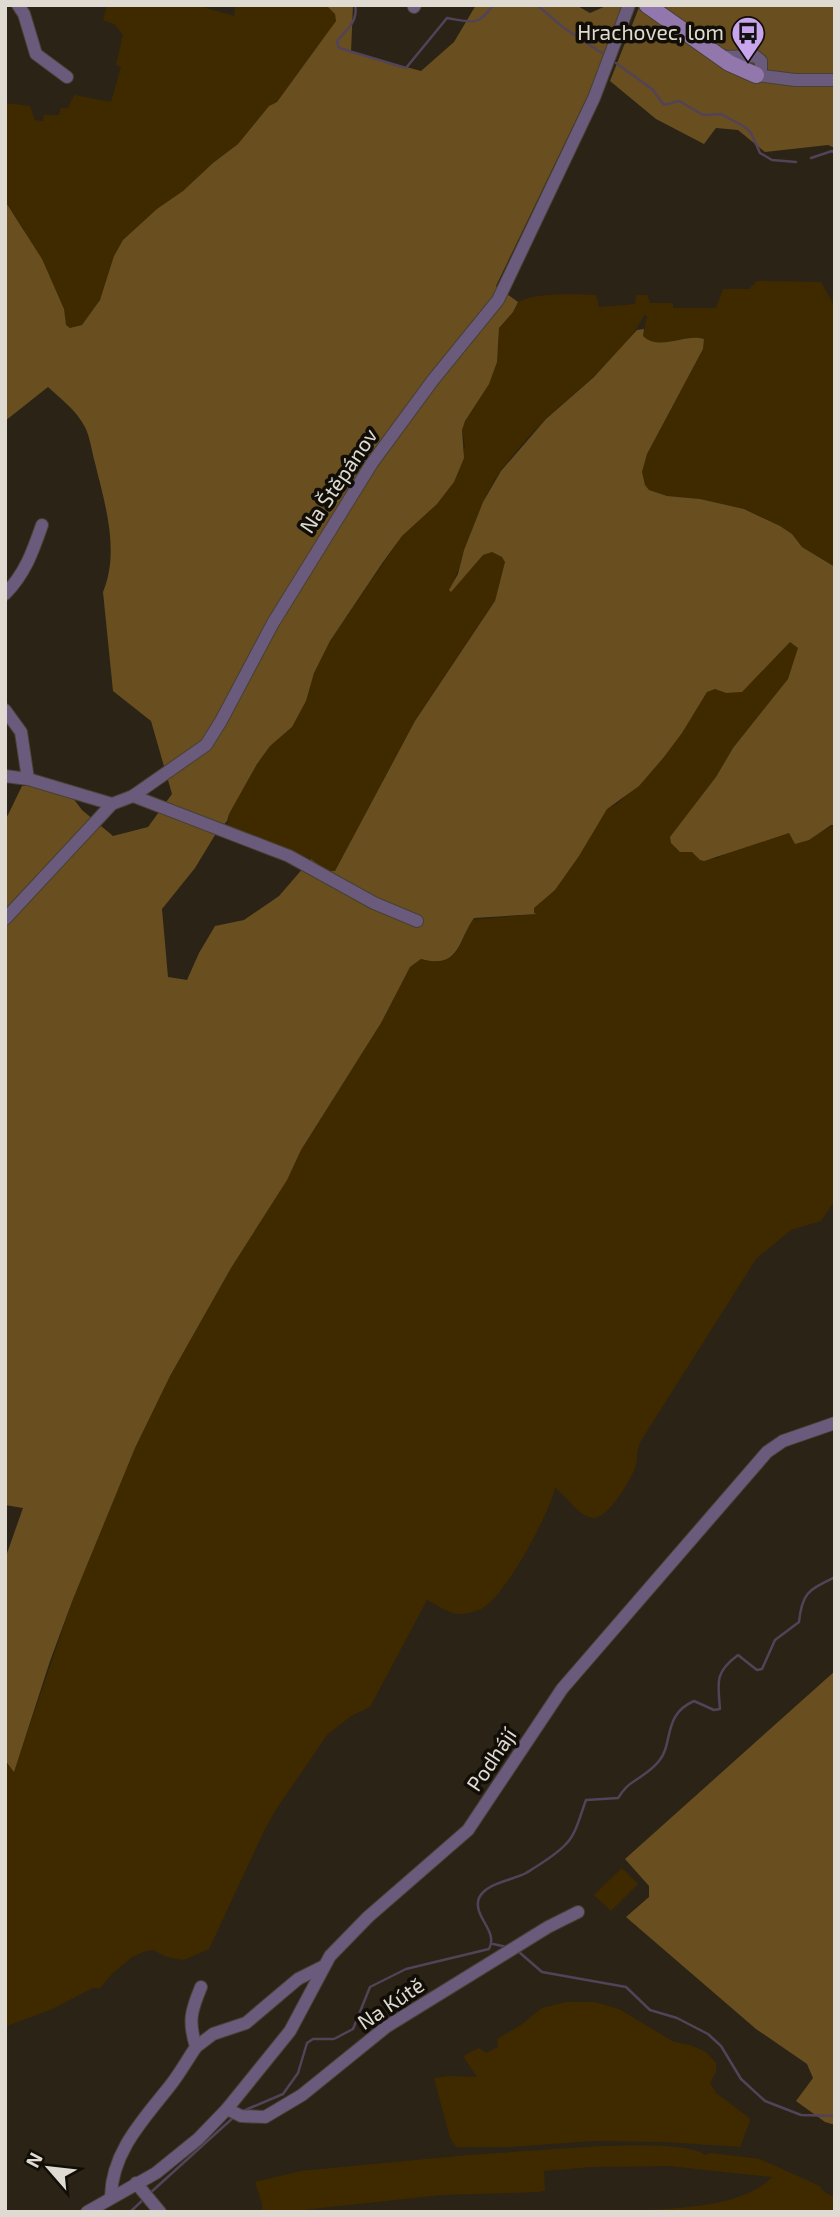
<svg xmlns="http://www.w3.org/2000/svg" width="840" height="2217" font-family="'Exo 2',sans-serif">
	<style>
		.green { fill: #3f2a00 }
		.forest { fill: #694f1f }
		.lines { fill: none; stroke-linecap: round; stroke-linejoin: round }
		.stream { stroke: #524359; stroke-width: 2.5 }
		.street-casing { stroke: #484033; stroke-width: 14 }
		.secondary-casing { stroke: #484033; stroke-width: 18 }
		.street { stroke: #6a5a7b; stroke-width: 12 }
		.secondary { stroke: #9177ac; stroke-width: 16 }
		.labels { text-anchor: middle; stroke-width: 7; stroke-linejoin: round; paint-order: stroke }
		.poi-label { font-size: 21px; fill: #e0dbd2; stroke: #110d07; text-anchor: end }
		.street-label { font-size: 21px; fill: #e0dbd2; stroke: #110d07 }
	</style>
	<rect width="100%" height="100%" fill="#2b2315"/>
	<g class="green">
		<path d="M107 5H196L234 16 235 5H326L335 14 336 21 277 102 269 106 238 144 213 163 183 191 111 266 105 289 94 310 82 325 70 328 66 325 64 315 23 228 5 201V103L30 106 35 120 43 121 44 115H59L61 108H68L74 95 111 102 121 67 116 65 123 35 114 24 103 20Z"/>
		<path d="M757 281 821 282 835 307V567L802 547 792 534 780 526 745 509 700 499 667 496 649 490 644 484 642 473 647 454 703 349 704 339C685 333 660 353 643 336L647 316 644 315C628 351 579 389 549 416 532 432 516 451 502 469 485 492 476 520 465 547 460 559 461 571 452 581L483 555 492 552 502 557 505 562 495 601 415 721 335 871H327L311 859 228 826 229 814 257 764 270 746 292 727 306 701 314 673 330 641 402 536 437 504 454 482 465 447 462 430 465 421 498 349 499 328 513 312 518 302C536 292 575 294 596 295L599 307 635 304 636 295H647L650 303H673V308H716L723 289H749Z"/>
		<path d="M790 642 799 648 788 679 733 748 675 848 680 852 692 851 700 860 718 858 732 851 789 833 795 843 835 825V1200L821 1221 791 1230 756 1259 642 1439C636 1449 638 1456 636 1465 633 1477 607 1520 593 1518 577 1515 567 1496 555 1488 548 1516 507 1593 483 1608 478 1611 463 1615 457 1614 448 1613 436 1604 427 1600L370 1707 351 1716 327 1735 275 1811 264 1831 209 1949 184 1960 167 1957 153 1950 146 1951 132 1957 112 1974 100 1988H93L50 2010 9 2025 5 2029V1760L14 1771 73 1599 135 1448 170 1376 231 1268 286 1180 301 1150 381 1023 410 967 421 959C458 970 459 944 472 920L535 914 533 908 555 890 579 856 607 808 617 804 664 757 682 733 707 692 714 689 726 693 741 692Z"/>
		<path d="M622 1868 638 1884 611 1911 594 1895Z"/>
		<path d="M566 2002H595L619 2009 674 2042 690 2045 706 2052 716 2063V2072L710 2083 716 2093 748 2117 750 2121 740 2147 665 2142 594 2141 509 2147H456L450 2138 434 2078 450 2076 477 2077 464 2058 465 2055 479 2048 486 2053 498 2047 497 2039 521 2025 542 2008Z"/>
		<path d="M601 2146C622 2146 690 2142 705 2155L711 2153 760 2159 820 2186 823 2191 835 2198V2212H618C663 2208 740 2211 772 2177L669 2166 591 2167 544 2171 545 2190 539 2192 441 2195 284 2212H262V2204L255 2182 301 2171 469 2155Z"/>
	</g>
	<g class="forest">
		<path d="M326 5H353L351 52 421 71 454 42 476 5H576L590 13 608 5H623L589 93 496 286 518 302 513 312 499 328 497 362 489 384 465 421 462 430 464 458 454 482 437 504 402 536 383 562 330 641 314 673 306 701 292 727 270 746 257 764 229 814 227 821 215 835 195 868 162 909 168 977 187 980 199 953 215 926 244 920 279 896 311 859 327 871H335L415 721 495 601 505 562 502 557 492 552 483 555 451 592 449 590 458 574 464 550 483 502 501 471 546 419 594 377 637 330 644 329 643 336C660 352 685 333 704 339L703 349 647 454 642 472 645 485 649 490 667 496 700 499 744 509 780 526 792 534 802 547 835 567V825H831L809 840 795 844 789 833 704 861 700 860 692 852H680L671 843 670 837 716 777 733 748 788 679 798 648 790 642 742 692 726 693 715 689 707 692 682 733 664 757 639 786 607 809 579 856 555 890 534 908V913L537 914 474 918C458 940 460 970 421 959L410 967 381 1023 301 1150 287 1180 231 1268 170 1376 135 1448 73 1599 50 1661 14 1772 5 1760V1559L23 1508 5 1505V821L22 786 63 785 82 810 113 836 148 827 172 794 151 721 113 691 103 592C120 551 105 504 95 463 92 452 90 437 85 427 76 410 61 399 48 387L5 421V201L42 259 64 309 66 325 70 328 82 325 100 300 114 256 123 240 157 209 183 191 213 163 238 144 269 106 277 102 336 21 335 14Z"/>
		<path d="M640 5H835V148L828 145 765 152 738 130 716 128 704 144 656 119 610 81Z"/>
		<path d="M835 1671V2125L825 2122 796 2101 813 2078 807 2064 756 2029 626 1917 649 1897V1886L625 1859Z"/>
	</g>
	<g class="lines">
		<g class="stream">
			<path d="M355 5C359 20 346 31 337 41L339 48 406 68 447 18C472 22 478 27 493 5"/>
			<path d="M537 5 564 28 602 53"/>
			<path d="M616 63 652 89 664 105 679 101 703 115 721 114 745 127 751 133 760 153 772 160 796 162"/>
			<path d="M811 158 832 151 835 153"/>
			<path d="M493 1944 507 1947"/>
			<path d="M519 1952 542 1972 626 1987 650 2010 677 2018 708 2034 721 2046 741 2079 765 2101 801 2115 835 2116"/>
			<path d="M243 2111 283 2094 298 2073 307 2043 313 2039H334L353 2029 370 1987 406 1969 489 1949C499 1931 472 1916 479 1898 486 1883 513 1880 526 1873 539 1865 556 1855 566 1844 576 1835 581 1813 586 1800L618 1798C622 1792 627 1785 633 1782 643 1775 651 1771 659 1761 674 1743 662 1715 694 1701L714 1710 720 1709C718 1682 714 1673 738 1655L757 1670 762 1669 775 1640 799 1622C802 1592 809 1590 835 1577"/>
			<path d="M149 2194 235 2116"/>
			<path d="M130 2212 144 2199"/>
		</g>
		<defs>
			<g id="street">
				<path d="M18 5 24 14 36 54 67 77"/>
				<path d="M414 7 415 5"/>
				<path d="M721 57 755 56 761 61V69L756 75 795 80H835"/>
				<path d="M5 594C25 574 33 551 42 525"/>
				<path d="M5 710 21 732 28 779"/>
				<path d="M5 776 28 779 112 804"/>
				<path d="M133 796 289 856 374 903 417 921"/>
				<path d="M5 919 112 804 133 796 206 745 221 721 273 623 372 463 433 380 498 300 594 98 629 5"/>
				<path d="M196 2047 213 2034 246 2023 298 1979 324 1966"/>
				<path d="M227 2109 241 2116 265 2117 302 2095 386 2027 548 1927 578 1912"/>
				<path d="M136 2183 160 2212"/>
				<path d="M111 2196C112 2152 143 2120 169 2087 179 2075 187 2060 196 2047 188 2021 191 2011 201 1987"/>
				<path d="M87 2212 156 2173 198 2139 227 2109 290 2031 330 1956 368 1917 468 1830 562 1689 767 1452 783 1441 835 1423"/>
			</g>
			<path id="secondary" d="M647 5 729 63 756 75"/>
		</defs>
		<use href="#street" class="street-casing"/>
		<use href="#secondary" class="secondary-casing"/>
		<use href="#street" class="street"/>
		<use href="#secondary" class="secondary"/>
	</g>
	<defs>
		<symbol id="bus-pin" viewBox="-11 -11 22 30"><path d="M0 17L-7.5 6A9.5 9.5 0 1 1 7.5 6Z" fill="#c9a5ee" stroke="#110d07"/><path d="M-5-6H5V4H4V6H2V4H-2V6H-4V4H-5ZM-3.5-4V0h7V-4ZM-3.5 1.2v1.5H-2V1.2ZM2 1.2v1.5H3.5V1.2Z" fill="#111"/></symbol>
	</defs>
	<g fill-rule="evenodd">
		<use href="#bus-pin" x="729" y="14" width="38" height="52"/>
	</g>
	<g class="labels">
		<g class="poi-label">
			<text x="724" y="40">Hrachovec, lom</text>
		</g>
		<g class="street-label">
			<text transform="translate(339 481) rotate(-56)" y="7">Na Štěpánov</text>
			<text transform="translate(492 1760) rotate(-56)" y="7">Podhájí</text>
			<text transform="translate(391 2004) rotate(-34)" y="7">Na Kútě</text>
		</g>
	</g>
	<rect width="840" height="2217" fill="none" stroke="#e0dbd2" stroke-width="14"/>
	<g transform="translate(49 2168) rotate(298)" stroke="#110d07" stroke-width="5" paint-order="stroke">
	<path d="M0-5L12 26L0 18L-12 26Z" fill="#e0dbd2"/>
	<text y="-10" font-size="19" font-weight="bold" text-anchor="middle" fill="#e0dbd2">N</text>
	</g>
</svg>
